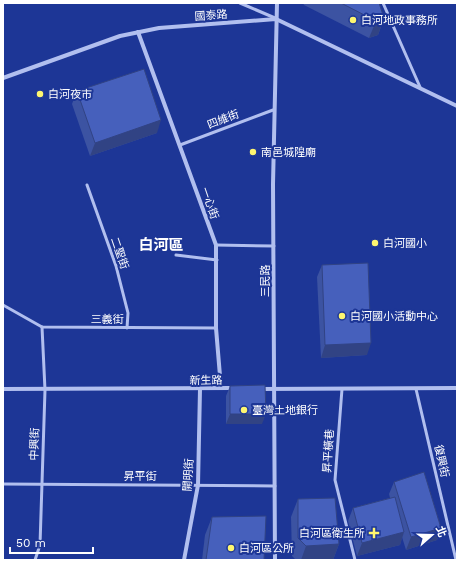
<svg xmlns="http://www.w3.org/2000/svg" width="460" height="563" font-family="'Work Sans','Noto Sans TC',sans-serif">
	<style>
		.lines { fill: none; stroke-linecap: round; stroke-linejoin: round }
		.service { stroke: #b1bfef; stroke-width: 3 }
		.minor { stroke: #b1bfef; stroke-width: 4 }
		.wall { fill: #3c53a2 }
		.shaded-wall { fill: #314384 }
		.building { fill: #4660bc; stroke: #314384 }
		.poi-dot { fill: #fef670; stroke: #1d3696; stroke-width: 1.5 }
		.labels { text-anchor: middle; stroke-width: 4; stroke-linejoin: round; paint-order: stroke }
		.street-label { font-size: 11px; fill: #fff; stroke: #1d3696 }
		.poi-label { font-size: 11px; fill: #fff; stroke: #1d3696; text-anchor: start }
		.district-label { font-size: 15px; font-weight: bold; fill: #fff; stroke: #1d3696 }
	</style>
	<rect width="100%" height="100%" fill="#1d3696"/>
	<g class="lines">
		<g class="service">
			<path d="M240 3 275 18"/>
			<path d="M383 3 420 87"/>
			<path d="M180 145 273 110"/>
			<path d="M87 185 116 266 128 313 127 328"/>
			<path d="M216 245 274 246"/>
			<path d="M176 255 217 260"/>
			<path d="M3 305 42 327 216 328"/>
			<path d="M342 389 335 480 355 560"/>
			<path d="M416 389 456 560"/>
			<path d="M3 484 275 486"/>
			<path d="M35 560 40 545 45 390 42 327"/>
		</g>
		<g class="minor">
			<path d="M138 32 216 245V328L221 388"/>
			<path d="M3 78 120 36 159 28 276 19 457 106"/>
			<path d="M3 389 233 388"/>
			<path d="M261 389 457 388"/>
			<path d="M184 560 198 485 200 389"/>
			<path d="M275 560 273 184 277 3"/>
		</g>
	</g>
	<g class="wall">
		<path d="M303 3H379L384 18 378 35 369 38 304 5Z"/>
		<path d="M77 91 157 133 90 156 72 104Z"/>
		<path d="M322 265 367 355 321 358 317 277Z"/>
		<path d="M230 386 262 424H226V396Z"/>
		<path d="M394 482 441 528 437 540 406 550 402 537 400 545 357 556 348 521 353 508 390 498 389 494Z"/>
		<path d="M298 499 339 544 333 560H296L292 556 291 517Z"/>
		<path d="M212 517 264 560H202L205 535Z"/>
	</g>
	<g class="shaded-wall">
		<path d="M384 18 378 35 369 38 376 21Z"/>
		<path d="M161 120 157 133 90 156 95 143Z"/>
		<path d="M371 343 367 355 321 358 325 345Z"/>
		<path d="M230 414H266L262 424H226Z"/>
		<path d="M441 528 437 540 406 550 411 537Z"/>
		<path d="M404 532 400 545 357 556 362 543Z"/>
		<path d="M339 544 333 560H301L306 546Z"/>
	</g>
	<g class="building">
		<path d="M341 3H379L384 18 376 21Z"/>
		<path d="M144 69 161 120 95 143 77 91Z"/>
		<path d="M368 263 371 343 325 345 322 265Z"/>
		<path d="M265 385 266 414H230V386Z"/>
		<path d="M424 472 441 528 411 537 394 482Z"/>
		<path d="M395 497 404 532 362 543 353 508Z"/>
		<path d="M335 498 339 544 306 546 298 538V499Z"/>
		<path d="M266 516 264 560H206L212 517Z"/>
	</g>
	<g class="poi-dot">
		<circle cx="353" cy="20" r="4"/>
		<circle cx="40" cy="94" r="4"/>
		<circle cx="253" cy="152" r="4"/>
		<circle cx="375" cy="243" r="4"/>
		<circle cx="342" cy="316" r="4"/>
		<circle cx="244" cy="410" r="4"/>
		<path d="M372 527h4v4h4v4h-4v4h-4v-4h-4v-4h4z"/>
		<circle cx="231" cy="548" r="4"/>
	</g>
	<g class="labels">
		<g class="street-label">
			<text transform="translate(211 15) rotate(-4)" y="4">國泰路</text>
			<text transform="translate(223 119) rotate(-21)" y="4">四維街</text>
			<text transform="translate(210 203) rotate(71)" y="4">一心街</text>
			<text transform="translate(120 253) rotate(71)" y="4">二聖街</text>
			<text transform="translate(265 281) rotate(-90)" y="4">三民路</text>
			<text x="107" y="323">三義街</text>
			<text transform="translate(206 380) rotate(-1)" y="4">新生路</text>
			<text transform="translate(34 444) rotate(-88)" y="4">中興街</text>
			<text transform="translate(328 451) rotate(-86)" y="4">昇平橫巷</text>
			<text transform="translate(442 461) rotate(77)" y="4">復興街</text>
			<text transform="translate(188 475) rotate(-86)" y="4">開明街</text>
			<text x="140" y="480">昇平街</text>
		</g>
		<g class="poi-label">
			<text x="361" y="24">白河地政事務所</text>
			<text x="48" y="98">白河夜市</text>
			<text x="261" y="156">南邑城隍廟</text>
			<text x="383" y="247">白河國小</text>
			<text x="350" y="320">白河國小活動中心</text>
			<text x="252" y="414">臺灣土地銀行</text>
			<text x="365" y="537" text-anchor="end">白河區衛生所</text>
			<text x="239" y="552">白河區公所</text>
		</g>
		<g class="district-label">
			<text x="161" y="250">白河區</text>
		</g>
	</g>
	<rect width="460" height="563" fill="none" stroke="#ffffff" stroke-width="8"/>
	<g transform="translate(432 535) rotate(70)" stroke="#1d3696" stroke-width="3" paint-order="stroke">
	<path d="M0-3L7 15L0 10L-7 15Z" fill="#ffffff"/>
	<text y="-6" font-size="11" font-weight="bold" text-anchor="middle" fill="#ffffff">北</text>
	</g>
	<path d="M10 547v6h83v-6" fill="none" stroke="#ffffff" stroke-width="2"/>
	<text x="16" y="547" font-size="12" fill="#ffffff" stroke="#1d3696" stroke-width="3" paint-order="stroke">50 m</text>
</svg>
